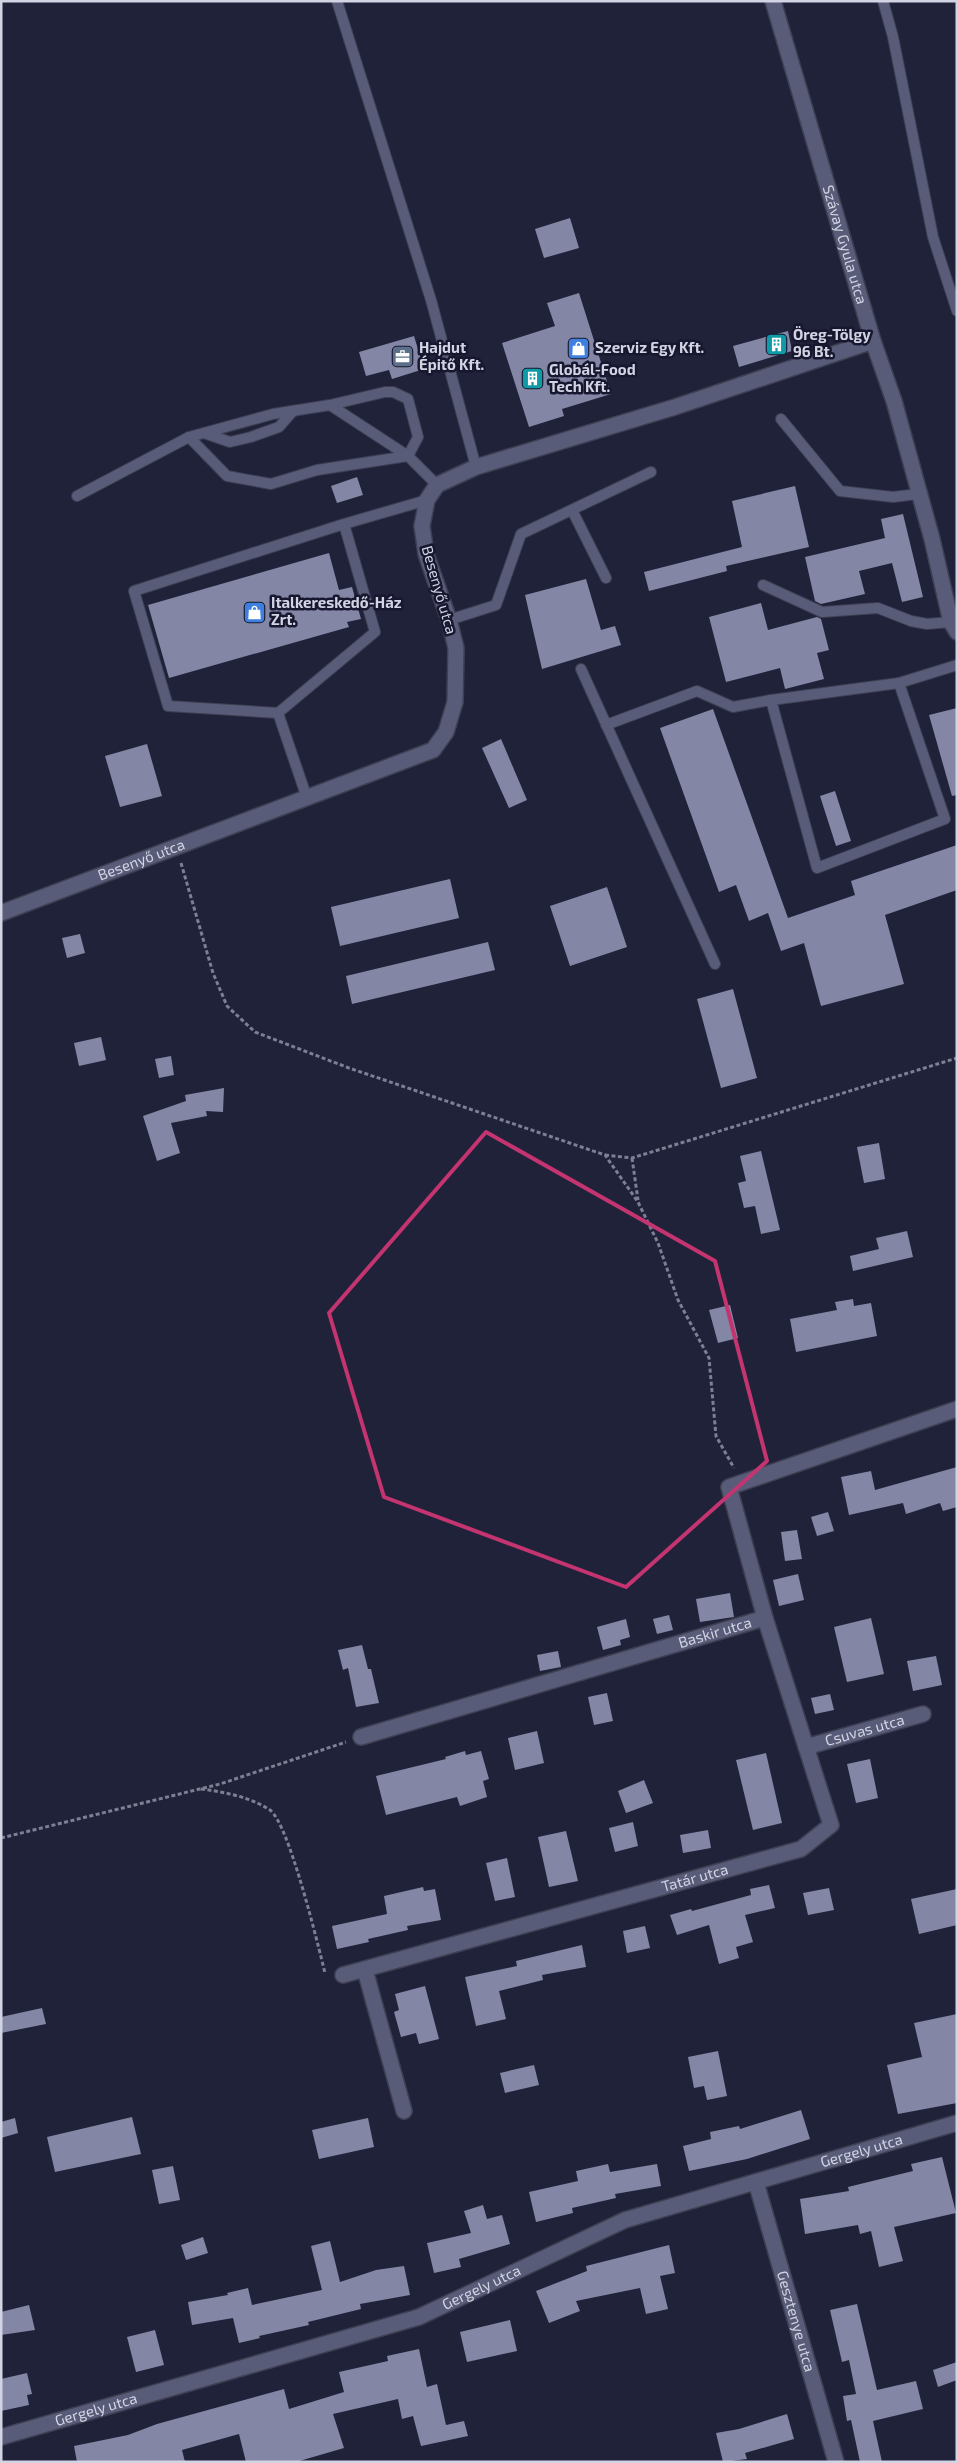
<svg xmlns="http://www.w3.org/2000/svg" width="958" height="2463" font-family="'Exo 2',sans-serif">
	<style>
		.building { fill: #8387a5 }
		.lines { fill: none; stroke-linecap: round; stroke-linejoin: round }
		.service-casing { stroke: #3e3f53; stroke-width: 12 }
		.minor-casing { stroke: #3e3f53; stroke-width: 18 }
		.path { stroke: #7d7f93; stroke-width: 3; stroke-dasharray: 4 2.5; stroke-linecap: butt }
		.service { stroke: #595c78; stroke-width: 10 }
		.minor { stroke: #595c78; stroke-width: 15 }
		.marked { fill: none; stroke: #c43470; stroke-width: 4; stroke-linejoin: round }
		.labels { text-anchor: middle; stroke-width: 5; stroke-linejoin: round; paint-order: stroke }
		.street-label { font-size: 15px; fill: #d2d4e4; stroke: #17182f }
		.poi-label { font-size: 15px; font-weight: bold; fill: #d2d4e4; stroke: #17182f; text-anchor: start }
	</style>
	<rect width="100%" height="100%" fill="#202239"/>
	<g class="building">
		<path d="M570 218 579 248 544 258 535 229Z"/>
		<path d="M579 293 611 394 562 409 564 416 529 427 502 343 555 326 547 303Z"/>
		<path d="M788 331 792 351 739 367 733 346Z"/>
		<path d="M414 336 424 369 392 379 389 370 366 376 359 352Z"/>
		<path d="M357 477 363 495 337 503 331 486Z"/>
		<path d="M795 486 809 547 726 566 727 571 649 591 644 572 742 547 732 501Z"/>
		<path d="M903 514 923 597 902 602 892 563 859 571 865 594 821 604 815 601 805 557 885 538 881 519Z"/>
		<path d="M329 553 339 590 352 587 361 619 347 622 349 627 169 678 148 605Z"/>
		<path d="M586 579 601 630 615 626 621 645 542 669 525 595Z"/>
		<path d="M761 603 768 630 817 617 821 619 829 650 817 653 824 679 785 689 780 668 726 682 709 617Z"/>
		<path d="M957 708V795L952 796 929 715Z"/>
		<path d="M713 709 788 918 855 895 851 881 957 845V890L885 915 904 984 821 1006 804 943 781 951 768 913 749 921 736 885 719 892 660 728Z"/>
		<path d="M501 739 527 800 509 808 482 748Z"/>
		<path d="M147 744 162 796 120 807 105 756Z"/>
		<path d="M835 791 851 841 836 846 820 796Z"/>
		<path d="M450 879 459 918 340 946 331 907Z"/>
		<path d="M607 887 627 947 570 966 550 906Z"/>
		<path d="M80 934 85 953 67 958 62 938Z"/>
		<path d="M488 942 495 970 352 1004 346 976Z"/>
		<path d="M733 989 757 1078 721 1088 697 999Z"/>
		<path d="M101 1037 106 1060 79 1066 74 1043Z"/>
		<path d="M171 1056 174 1075 159 1078 155 1059Z"/>
		<path d="M224 1088 223 1112 206 1111 207 1116 171 1123 180 1153 157 1161 143 1116 186 1101 185 1095Z"/>
		<path d="M879 1143 885 1179 864 1183 857 1147Z"/>
		<path d="M761 1151 780 1230 761 1234 755 1206 744 1208 738 1183 746 1181 740 1156Z"/>
		<path d="M907 1231 913 1257 853 1271 850 1256 879 1249 876 1238Z"/>
		<path d="M853 1299 854 1306 871 1303 877 1336 796 1352 790 1319 837 1310 835 1302Z"/>
		<path d="M730 1305 738 1338 718 1343 709 1310Z"/>
		<path d="M957 1467V1507L943 1511 940 1503 906 1514 903 1503 849 1515 841 1477 871 1471 875 1490Z"/>
		<path d="M828 1512 834 1531 817 1536 811 1517Z"/>
		<path d="M797 1530 802 1559 785 1561 781 1532Z"/>
		<path d="M798 1574 804 1600 779 1606 773 1580Z"/>
		<path d="M730 1593 734 1617 700 1622 696 1599Z"/>
		<path d="M669 1615 673 1630 657 1634 653 1619Z"/>
		<path d="M871 1618 884 1674 847 1682 834 1627Z"/>
		<path d="M626 1619 630 1637 620 1640 621 1645 603 1650 597 1627Z"/>
		<path d="M362 1645 368 1669H371L379 1703 356 1707 348 1668 343 1670 338 1650Z"/>
		<path d="M558 1651 561 1667 540 1671 537 1655Z"/>
		<path d="M936 1656 942 1685 913 1691 907 1661Z"/>
		<path d="M607 1693 613 1721 594 1725 588 1697Z"/>
		<path d="M830 1694 834 1710 815 1714 811 1698Z"/>
		<path d="M537 1731 544 1763 515 1770 508 1738Z"/>
		<path d="M465 1751 466 1755 481 1751 489 1779 483 1781 487 1797 460 1806 457 1797 386 1815 376 1776 446 1759 445 1757Z"/>
		<path d="M766 1753 782 1823 753 1830 736 1760Z"/>
		<path d="M870 1759 878 1798 856 1803 847 1764Z"/>
		<path d="M644 1780 653 1803 626 1813 618 1791Z"/>
		<path d="M633 1822 638 1846 615 1852 609 1828Z"/>
		<path d="M708 1830 711 1848 683 1853 680 1835Z"/>
		<path d="M566 1831 578 1881 549 1887 538 1837Z"/>
		<path d="M507 1858 515 1897 495 1901 486 1863Z"/>
		<path d="M769 1885 775 1908 745 1915 753 1942 736 1947 739 1958 719 1964 709 1925 677 1935 670 1915 691 1909 692 1911 751 1895 750 1889Z"/>
		<path d="M423 1887 424 1891 435 1889 441 1920 407 1926 408 1930 368 1939 369 1942 337 1949 332 1926 387 1914 384 1896Z"/>
		<path d="M829 1888 834 1910 808 1915 803 1893Z"/>
		<path d="M957 1889V1925L919 1934 911 1899Z"/>
		<path d="M645 1926 650 1948 627 1953 623 1931Z"/>
		<path d="M582 1945 586 1967 542 1975 543 1980 499 1991 506 2019 476 2026 465 1977 517 1966 516 1961Z"/>
		<path d="M425 1986 439 2039 419 2044 416 2033 401 2037 394 2012 399 2010 395 1994Z"/>
		<path d="M42 2008 46 2024 1 2033V2017Z"/>
		<path d="M957 2014V2103L898 2114 887 2065 922 2057 914 2023Z"/>
		<path d="M718 2051 727 2096 707 2100 704 2086 694 2088 688 2057Z"/>
		<path d="M534 2065 539 2085 505 2093 500 2073Z"/>
		<path d="M801 2110 810 2139 747 2159 689 2171 683 2146 711 2139 710 2132 739 2126 740 2129Z"/>
		<path d="M132 2117 141 2154 55 2172 47 2137Z"/>
		<path d="M15 2118 18 2133 1 2138V2122Z"/>
		<path d="M368 2118 374 2147 319 2159 312 2130Z"/>
		<path d="M942 2157 956 2213 894 2227 903 2261 879 2267 871 2231 860 2234 858 2225 805 2234 800 2199 849 2191 848 2187 913 2171 911 2164Z"/>
		<path d="M608 2164 610 2172 657 2164 661 2186 615 2194 616 2198 572 2208 573 2213 536 2222 529 2192 578 2181 576 2171Z"/>
		<path d="M173 2166 180 2200 159 2204 152 2170Z"/>
		<path d="M483 2205 487 2219 502 2215 510 2244 459 2259 461 2267 434 2273 427 2243 471 2233 464 2211Z"/>
		<path d="M203 2237 208 2253 186 2260 181 2245Z"/>
		<path d="M330 2241 340 2282 376 2270 404 2266 410 2295 360 2304 361 2309 308 2322 309 2325 259 2336 260 2338 239 2343 233 2318 192 2325 188 2302 228 2295 227 2293 248 2288 252 2305 322 2290 311 2246Z"/>
		<path d="M669 2245 675 2273 660 2276 668 2309 646 2314 640 2288 576 2301 580 2311 549 2323 536 2291 587 2271 586 2266Z"/>
		<path d="M857 2304 877 2390 916 2381 923 2409 873 2421 882 2462H860L851 2420 847 2421 843 2396 856 2394 849 2360 842 2362 830 2310Z"/>
		<path d="M29 2305 35 2330 1 2335V2312Z"/>
		<path d="M510 2320 517 2351 467 2362 460 2332Z"/>
		<path d="M155 2330 164 2365 136 2372 127 2337Z"/>
		<path d="M419 2349 427 2387 437 2384 446 2425 464 2421 468 2436 421 2446 413 2416 402 2419 398 2399 333 2414 344 2448 296 2462H246L239 2434 182 2450 185 2462H77L74 2446 128 2435 157 2424 284 2389 289 2409 344 2392 339 2372 388 2361 387 2356Z"/>
		<path d="M957 2362V2380L938 2387 933 2370Z"/>
		<path d="M27 2373 32 2394 27 2395 29 2405 1 2411V2379Z"/>
		<path d="M787 2414 794 2439 745 2453 747 2459 723 2462 716 2433 739 2429Z"/>
	</g>
	<g class="lines">
		<defs>
			<g id="service">
				<path d="M337 1 431 300 476 467"/>
				<path d="M883 1 893 37 933 237 957 311"/>
				<path d="M330 405 408 456 437 485"/>
				<path d="M781 419 840 491 893 497 918 494"/>
				<path d="M204 433 230 442 251 437 279 427 293 411"/>
				<path d="M189 437 227 476 271 484 317 470 408 456"/>
				<path d="M77 496 189 437 273 414 330 405 385 392H393L408 399 418 437 408 456"/>
				<path d="M572 510 606 578"/>
				<path d="M344 524 134 591 168 706 278 713 375 632 344 524 427 500"/>
				<path d="M763 585 822 612 878 608 911 621 927 624 951 622"/>
				<path d="M449 620 496 605 521 534 651 472"/>
				<path d="M581 669 715 964"/>
				<path d="M771 700 817 868 945 819 899 683"/>
				<path d="M278 713 307 798"/>
				<path d="M606 725 697 691 733 707 771 700 899 683 957 665"/>
			</g>
			<g id="minor">
				<path id="s1" d="M773 1 873 341 894 401 932 539 951 622 957 632"/>
				<path id="s2" d="M1 913 433 750 446 732 455 702 456 648 449 620 426 554 422 526 427 500 437 485 476 467 675 407 873 341"/>
				<path id="s3" d="M361 1737 765 1618 729 1487 957 1409"/>
				<path id="s4" d="M806 1747 923 1714"/>
				<path d="M365 1970 404 2111"/>
				<path id="s5" d="M343 1975 801 1849 831 1825 765 1618"/>
				<path id="s6" d="M756 2182 836 2462"/>
				<path id="s7" d="M1 2437 419 2317 625 2220 957 2123"/>
			</g>
		</defs>
		<use href="#service" class="service-casing"/>
		<use href="#minor" class="minor-casing"/>
		<g class="path">
			<path d="M181 863 213 973 227 1006 255 1032 349 1068 605 1155 638 1202 658 1243 678 1300 709 1358 716 1436 734 1468"/>
			<path d="M605 1155 632 1158 957 1058"/>
			<path d="M632 1158 638 1200"/>
			<path d="M201 1789C225 1792 250 1797 270 1810 289 1824 318 1945 325 1973"/>
			<path d="M1 1838 220 1784 346 1742"/>
		</g>
		<use href="#service" class="service"/>
		<use href="#minor" class="minor"/>
	</g>
	<path class="marked" d="M486 1132 715 1261 767 1461 626 1587 384 1497 329 1313Z"/>
	<defs>
		<symbol id="building-square" viewBox="-11 -11 22 22"><rect x="-9" y="-9" width="18" height="18" rx="4" fill="#0f9aa8" stroke="#17182f"/><path d="M-4-6H4V6H1V3H-1V6H-4ZM-2.5-4.3h1.7v1.8h-1.7ZM.8-4.3h1.7v1.8H.8ZM-2.5-1h1.7V.8h-1.7ZM.8-1h1.7V.8H.8Z" fill="#fff"/></symbol>
		<symbol id="shop-square" viewBox="-11 -11 22 22"><rect x="-9" y="-9" width="18" height="18" rx="4" fill="#3f7fe0" stroke="#17182f"/><path d="M-5-2.5h2.3a2.7 3.5 0 0 1 5.4 0H5L5.5 6h-11ZM-1.5-2.5h3a1.5 2.3 0 0 0-3 0Z" fill="#fff"/></symbol>
		<symbol id="office-square" viewBox="-11 -11 22 22"><rect x="-9" y="-9" width="18" height="18" rx="4" fill="#5c6f8a" stroke="#17182f"/><path d="M-6-3h4V-5.5h4V-3h4V5H-6ZM-1-4.5V-3h2v-1.5ZM-6 0V1H6V0Z" fill="#fff"/></symbol>
	</defs>
	<g fill-rule="evenodd">
		<use href="#building-square" x="764" y="332" width="25" height="25"/>
		<use href="#shop-square" x="566" y="336" width="25" height="25"/>
		<use href="#office-square" x="390" y="344" width="25" height="25"/>
		<use href="#building-square" x="520" y="366" width="25" height="25"/>
		<use href="#shop-square" x="242" y="600" width="25" height="25"/>
	</g>
	<g class="labels">
		<g class="street-label">
			<text dy="5" stroke="none"><textPath href="#s1" startOffset="254">Szávay Gyula utca</textPath></text>
			<text transform="translate(439 590) rotate(74)" y="5">Besenyő utca</text>
			<text dy="5" stroke="none"><textPath href="#s2" startOffset="150">Besenyő utca</textPath></text>
			<text dy="5" stroke="none"><textPath href="#s3" startOffset="369">Baskir utca</textPath></text>
			<text dy="5" stroke="none"><textPath href="#s4" startOffset="61">Csuvas utca</textPath></text>
			<text dy="5" stroke="none"><textPath href="#s5" startOffset="365">Tatár utca</textPath></text>
			<text dy="5" stroke="none"><textPath href="#s7" startOffset="909">Gergely utca</textPath></text>
			<text dy="5" stroke="none"><textPath href="#s7" startOffset="504">Gergely utca</textPath></text>
			<text dy="5" stroke="none"><textPath href="#s6" startOffset="145">Gesztenye utca</textPath></text>
			<text dy="5" stroke="none"><textPath href="#s7" startOffset="99">Gergely utca</textPath></text>
		</g>
		<g class="poi-label">
			<text x="793" y="340">Öreg-Tölgy<tspan x="793" dy="17">96 Bt.</tspan></text>
			<text x="419" y="353">Hajdut<tspan x="419" dy="17">Épitő Kft.</tspan></text>
			<text x="595" y="353">Szerviz Egy Kft.</text>
			<text x="549" y="375">Globál-Food<tspan x="549" dy="17">Tech Kft.</tspan></text>
			<text x="271" y="608">Italkereskedő-Ház<tspan x="271" dy="17">Zrt.</tspan></text>
		</g>
	</g>
	<rect width="958" height="2463" fill="none" stroke="#d2d4e4" stroke-width="5"/>
</svg>
